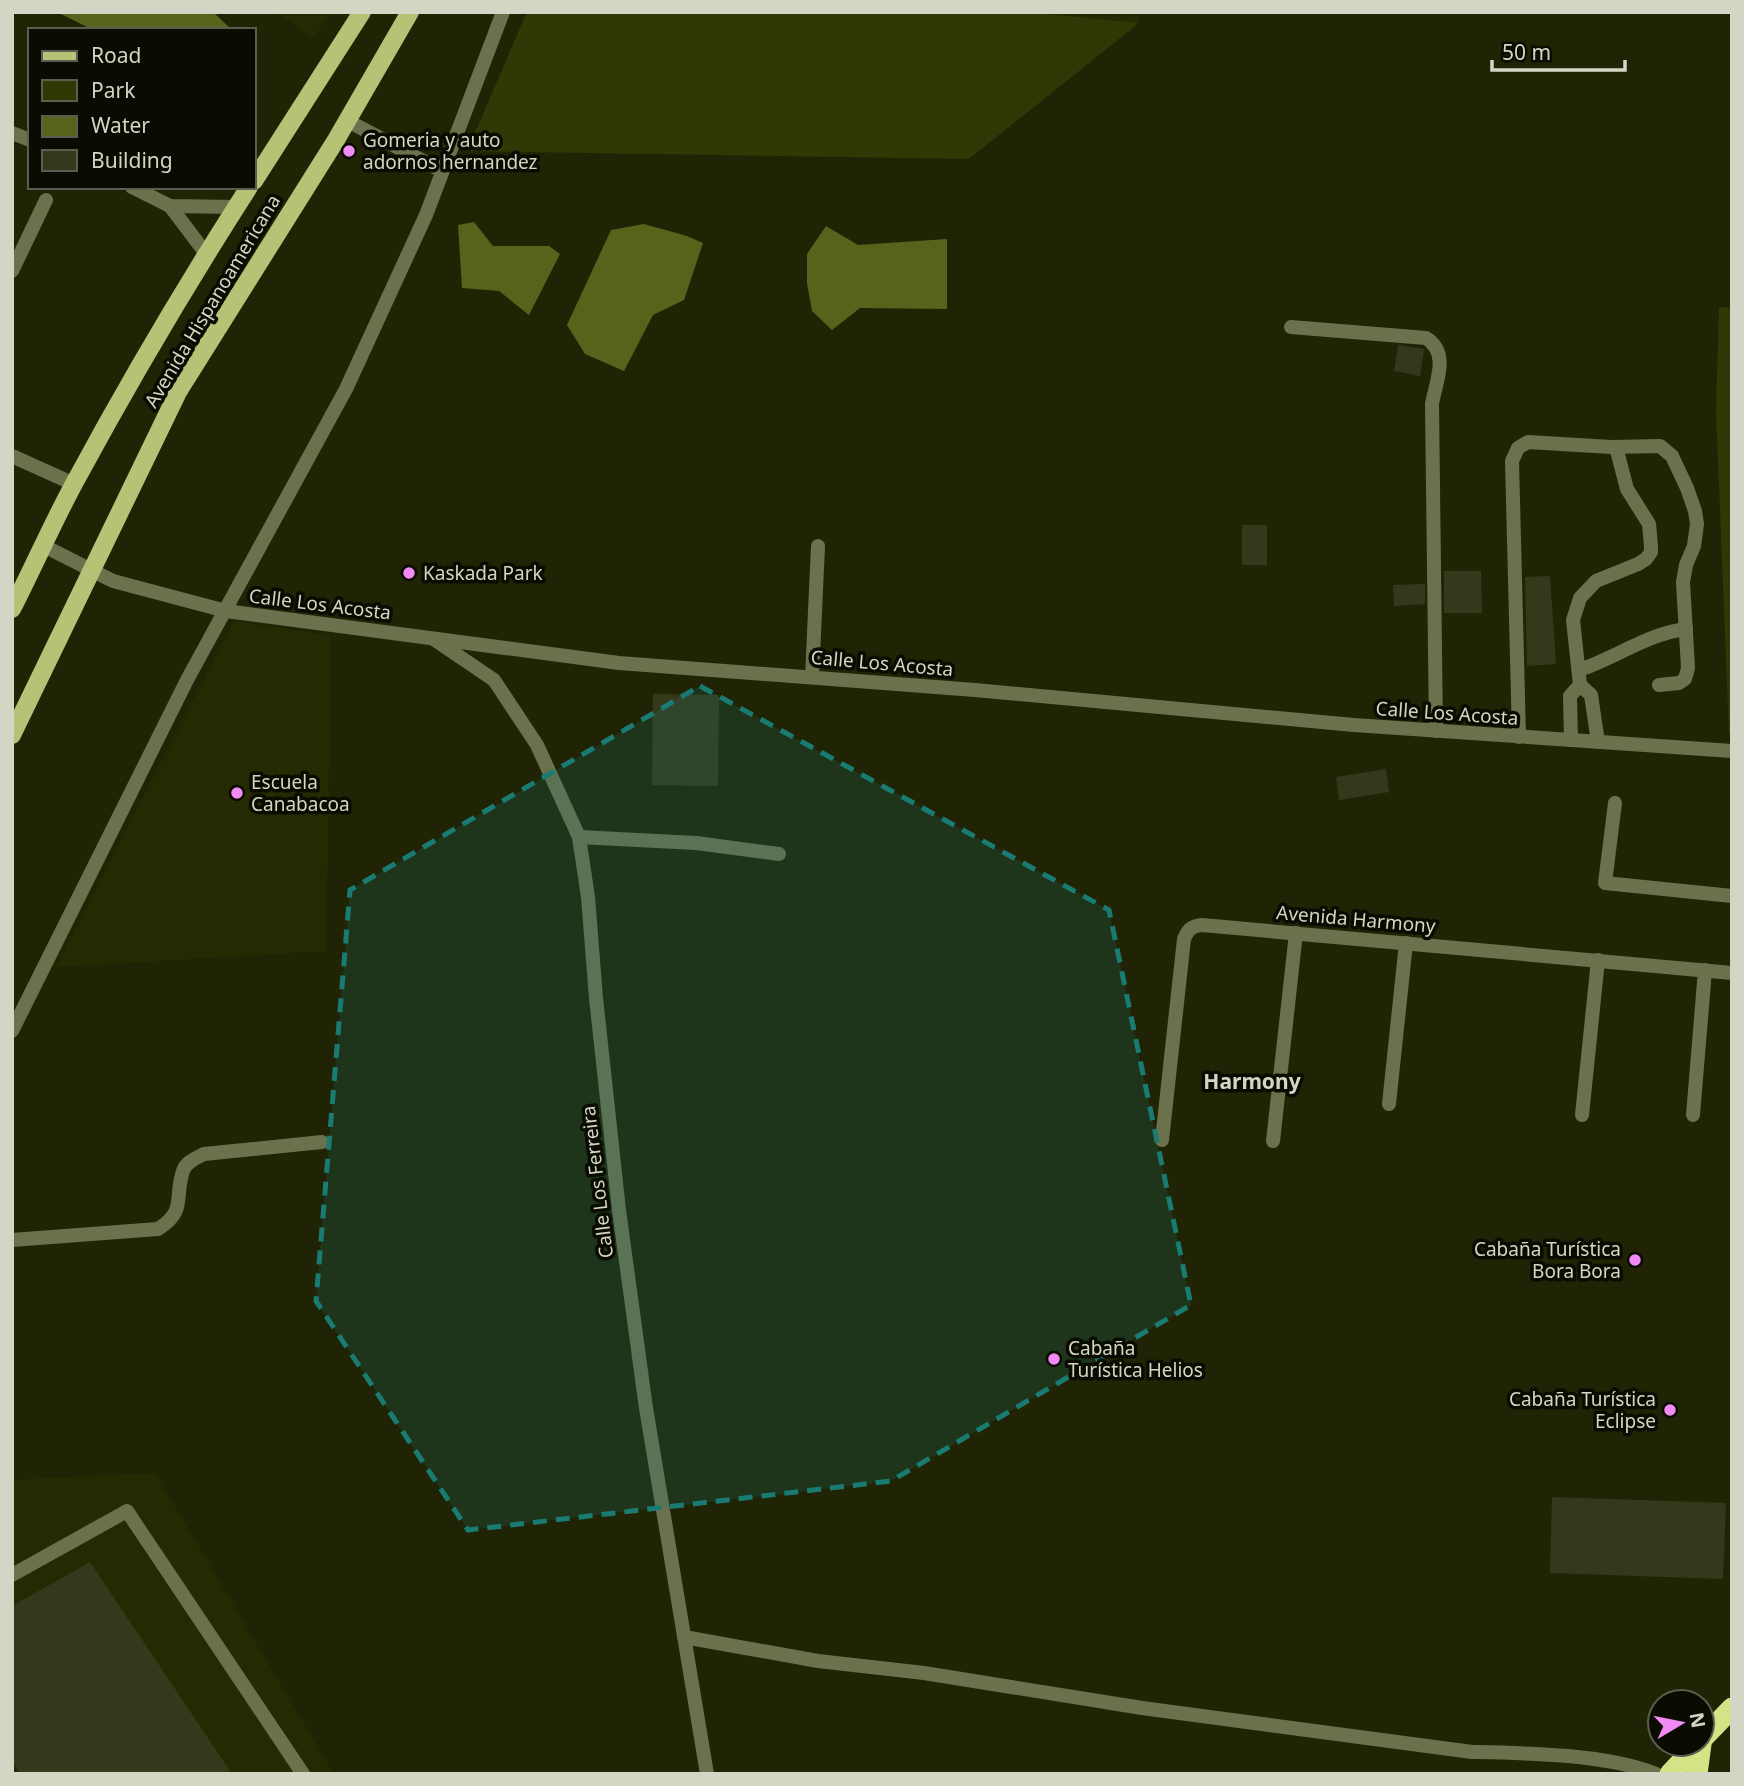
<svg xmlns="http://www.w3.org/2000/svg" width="1744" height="1786" font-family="'Noto Sans',sans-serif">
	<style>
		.built { fill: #252a02 }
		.green { fill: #313705 }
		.water { fill: #59621a }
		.building { fill: #35391b }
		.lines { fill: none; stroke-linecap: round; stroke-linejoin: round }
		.minor { stroke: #6b714d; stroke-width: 14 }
		.primary { stroke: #b6c276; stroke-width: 18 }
		.motorway { stroke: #d4e385; stroke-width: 21 }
		.marked { fill: #197b72; fill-opacity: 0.2; stroke: #197b72; stroke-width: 5; stroke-dasharray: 14 9; stroke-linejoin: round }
		.poi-dot { fill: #f18af4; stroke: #0a0c02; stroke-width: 2.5 }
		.labels { text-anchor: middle; stroke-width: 7; stroke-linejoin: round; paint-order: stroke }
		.poi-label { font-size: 19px; fill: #d3d6c4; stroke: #0a0c02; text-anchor: start }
		.street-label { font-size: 19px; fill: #d3d6c4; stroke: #0a0c02 }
		.neighbourhood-label { font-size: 21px; font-weight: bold; fill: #d3d6c4; stroke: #0a0c02 }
	</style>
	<rect width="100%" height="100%" fill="#202405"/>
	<g class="built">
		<path d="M277 12H331L313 38Z"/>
		<path d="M1025 12H1140L1139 23Z"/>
		<path d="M234 621 331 636 326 951 56 967Z"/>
		<path d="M155 1473 334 1774H12V1480Z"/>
	</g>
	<g class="green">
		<path d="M527 12H1025L1139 23 969 159 467 151Z"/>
		<path d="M1719 307 1732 308V734H1729L1716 412Z"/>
	</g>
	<g class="water">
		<path d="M57 12H213L232 30H93Z"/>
		<path d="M474 222 493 246H549L560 254 529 315 499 291 462 288 458 225Z"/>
		<path d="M644 224 687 236 703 243 684 300 653 315 624 371 585 354 567 325 611 230Z"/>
		<path d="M826 226 858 245 947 239V309L860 308 832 330 812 311 807 283V254Z"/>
	</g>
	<g class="building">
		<path d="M1398 345 1424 349 1420 376 1394 371Z"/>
		<rect x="1242" y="525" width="25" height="40"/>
		<path d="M1444 571H1481L1482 613H1444Z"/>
		<path d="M1550 576 1556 664 1527 666 1525 577Z"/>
		<path d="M1425 584V604L1394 606 1393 585Z"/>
		<path d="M653 694 719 695 718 786 652 785Z"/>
		<path d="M1386 769 1389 792 1339 800 1336 777Z"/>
		<path d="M1552 1497 1726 1503 1723 1579 1550 1573Z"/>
		<path d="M90 1562 232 1774H20L12 1761V1606Z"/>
	</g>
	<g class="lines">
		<g class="minor">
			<path d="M348 121 442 171"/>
			<path d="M12 133 30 140"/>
			<path d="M132 187 170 206 236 207"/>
			<path d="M170 206 207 255"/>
			<path d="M12 271 46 200"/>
			<path d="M1291 327 1426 338C1450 353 1436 381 1432 404L1436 731"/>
			<path d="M12 456 74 484"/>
			<path d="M44 546 113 581 226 611 619 663 975 690 1354 725 1732 751"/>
			<path d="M435 640 494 680 537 745 579 837 588 897 596 998 619 1210 646 1408 707 1774"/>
			<path d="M1579 670C1616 658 1646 634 1686 629"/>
			<path d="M812 677 818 546"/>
			<path d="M1519 737 1512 461 1518 448 1528 442 1611 447 1660 446 1672 456 1687 488 1695 511 1697 524 1694 546 1686 565 1683 582 1688 668 1685 679 1679 683 1659 685"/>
			<path d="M1571 740 1570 696 1580 685"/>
			<path d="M1598 742 1591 695 1580 685 1573 620 1580 598 1596 581 1638 564 1646 559 1651 552V546L1649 524 1627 489 1616 447"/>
			<path d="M1615 803 1605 883 1732 896"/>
			<path d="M579 837 696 843 779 854"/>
			<path d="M12 1031 187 680 346 389 426 215 503 12"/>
			<path d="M1389 1104 1406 943"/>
			<path d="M1582 1115 1598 960"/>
			<path d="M1693 1115 1705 970"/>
			<path d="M1162 1140 1184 939C1188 929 1192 926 1202 925L1732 973"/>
			<path d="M1273 1141 1296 933"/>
			<path d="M12 1240 158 1229C187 1211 174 1197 183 1171 186 1162 196 1158 204 1154L322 1142"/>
			<path d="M12 1575 127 1511 303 1774"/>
			<path d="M684 1637 818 1661 924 1673 1142 1708 1472 1752C1526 1753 1606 1754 1656 1774"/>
		</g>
		<g class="primary">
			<path d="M254 181 362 12"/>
			<path d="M12 609C34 566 53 522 76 480 130 380 188 282 249 187"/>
			<path d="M12 735 178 392 336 140 410 12"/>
		</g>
		<g class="motorway">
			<path d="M1702 1739 1732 1708"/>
			<path d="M1670 1774 1698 1744"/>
			<path d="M1697 1774 1701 1744"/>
		</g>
	</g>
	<path class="marked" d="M700 686 1109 910 1191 1305 891 1481 468 1530 316 1301 350 890Z"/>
	<g class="poi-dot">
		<circle cx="349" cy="151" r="7"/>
		<circle cx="409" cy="573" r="7"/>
		<circle cx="237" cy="793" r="7"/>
		<circle cx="1635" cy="1260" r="7"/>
		<circle cx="1054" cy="1359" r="7"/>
		<circle cx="1670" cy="1410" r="7"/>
	</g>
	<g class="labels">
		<g class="poi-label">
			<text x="363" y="147">Gomeria y auto<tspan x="363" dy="22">adornos hernandez</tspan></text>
			<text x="423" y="580">Kaskada Park</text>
			<text x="251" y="789">Escuela<tspan x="251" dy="22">Canabacoa</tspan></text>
			<text x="1621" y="1256" text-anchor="end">Cabaña Turística<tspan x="1621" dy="22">Bora Bora</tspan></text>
			<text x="1068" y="1355">Cabaña<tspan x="1068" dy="22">Turística Helios</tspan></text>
			<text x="1656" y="1406" text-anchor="end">Cabaña Turística<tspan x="1656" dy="22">Eclipse</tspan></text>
		</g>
		<g class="street-label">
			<text transform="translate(212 301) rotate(-59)" y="7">Avenida Hispanoamericana</text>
			<text transform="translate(320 604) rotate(7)" y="7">Calle Los Acosta</text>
			<text transform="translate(882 663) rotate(5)" y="7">Calle Los Acosta</text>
			<text transform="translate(1447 713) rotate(4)" y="7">Calle Los Acosta</text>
			<text transform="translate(1356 919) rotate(5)" y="7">Avenida Harmony</text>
			<text transform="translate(597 1182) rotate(-97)" y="7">Calle Los Ferreira</text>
		</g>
		<g class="neighbourhood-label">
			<text x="1252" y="1089">Harmony</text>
		</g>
	</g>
	<rect width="1744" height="1786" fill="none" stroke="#d3d6c4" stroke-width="28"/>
	<rect x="28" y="28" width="228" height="161" fill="#0a0c02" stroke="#5a5d50" stroke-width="2"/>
	<rect x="42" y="51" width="35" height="10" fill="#b6c276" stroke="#5a5d50" stroke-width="2"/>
	<text x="91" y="63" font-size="21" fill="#d3d6c4">Road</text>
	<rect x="42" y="80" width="35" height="21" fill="#313705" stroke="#5a5d50" stroke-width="2"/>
	<text x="91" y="98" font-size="21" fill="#d3d6c4">Park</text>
	<rect x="42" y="116" width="35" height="21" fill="#59621a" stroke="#5a5d50" stroke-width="2"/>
	<text x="91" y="133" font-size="21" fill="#d3d6c4">Water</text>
	<rect x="42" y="150" width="35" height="21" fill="#35391b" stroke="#5a5d50" stroke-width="2"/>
	<text x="91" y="168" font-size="21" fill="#d3d6c4">Building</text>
	<g transform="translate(1681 1723) rotate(80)"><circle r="33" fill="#0a0c02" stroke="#5a5d50" stroke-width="2"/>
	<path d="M0-5L12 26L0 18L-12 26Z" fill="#f18af4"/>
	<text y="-10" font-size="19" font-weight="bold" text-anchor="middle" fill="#d3d6c4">N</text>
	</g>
	<path d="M1492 60v10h133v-10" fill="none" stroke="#d3d6c4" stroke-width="3.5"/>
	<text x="1502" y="60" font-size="21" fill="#d3d6c4" stroke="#0a0c02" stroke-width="5" paint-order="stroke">50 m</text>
</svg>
